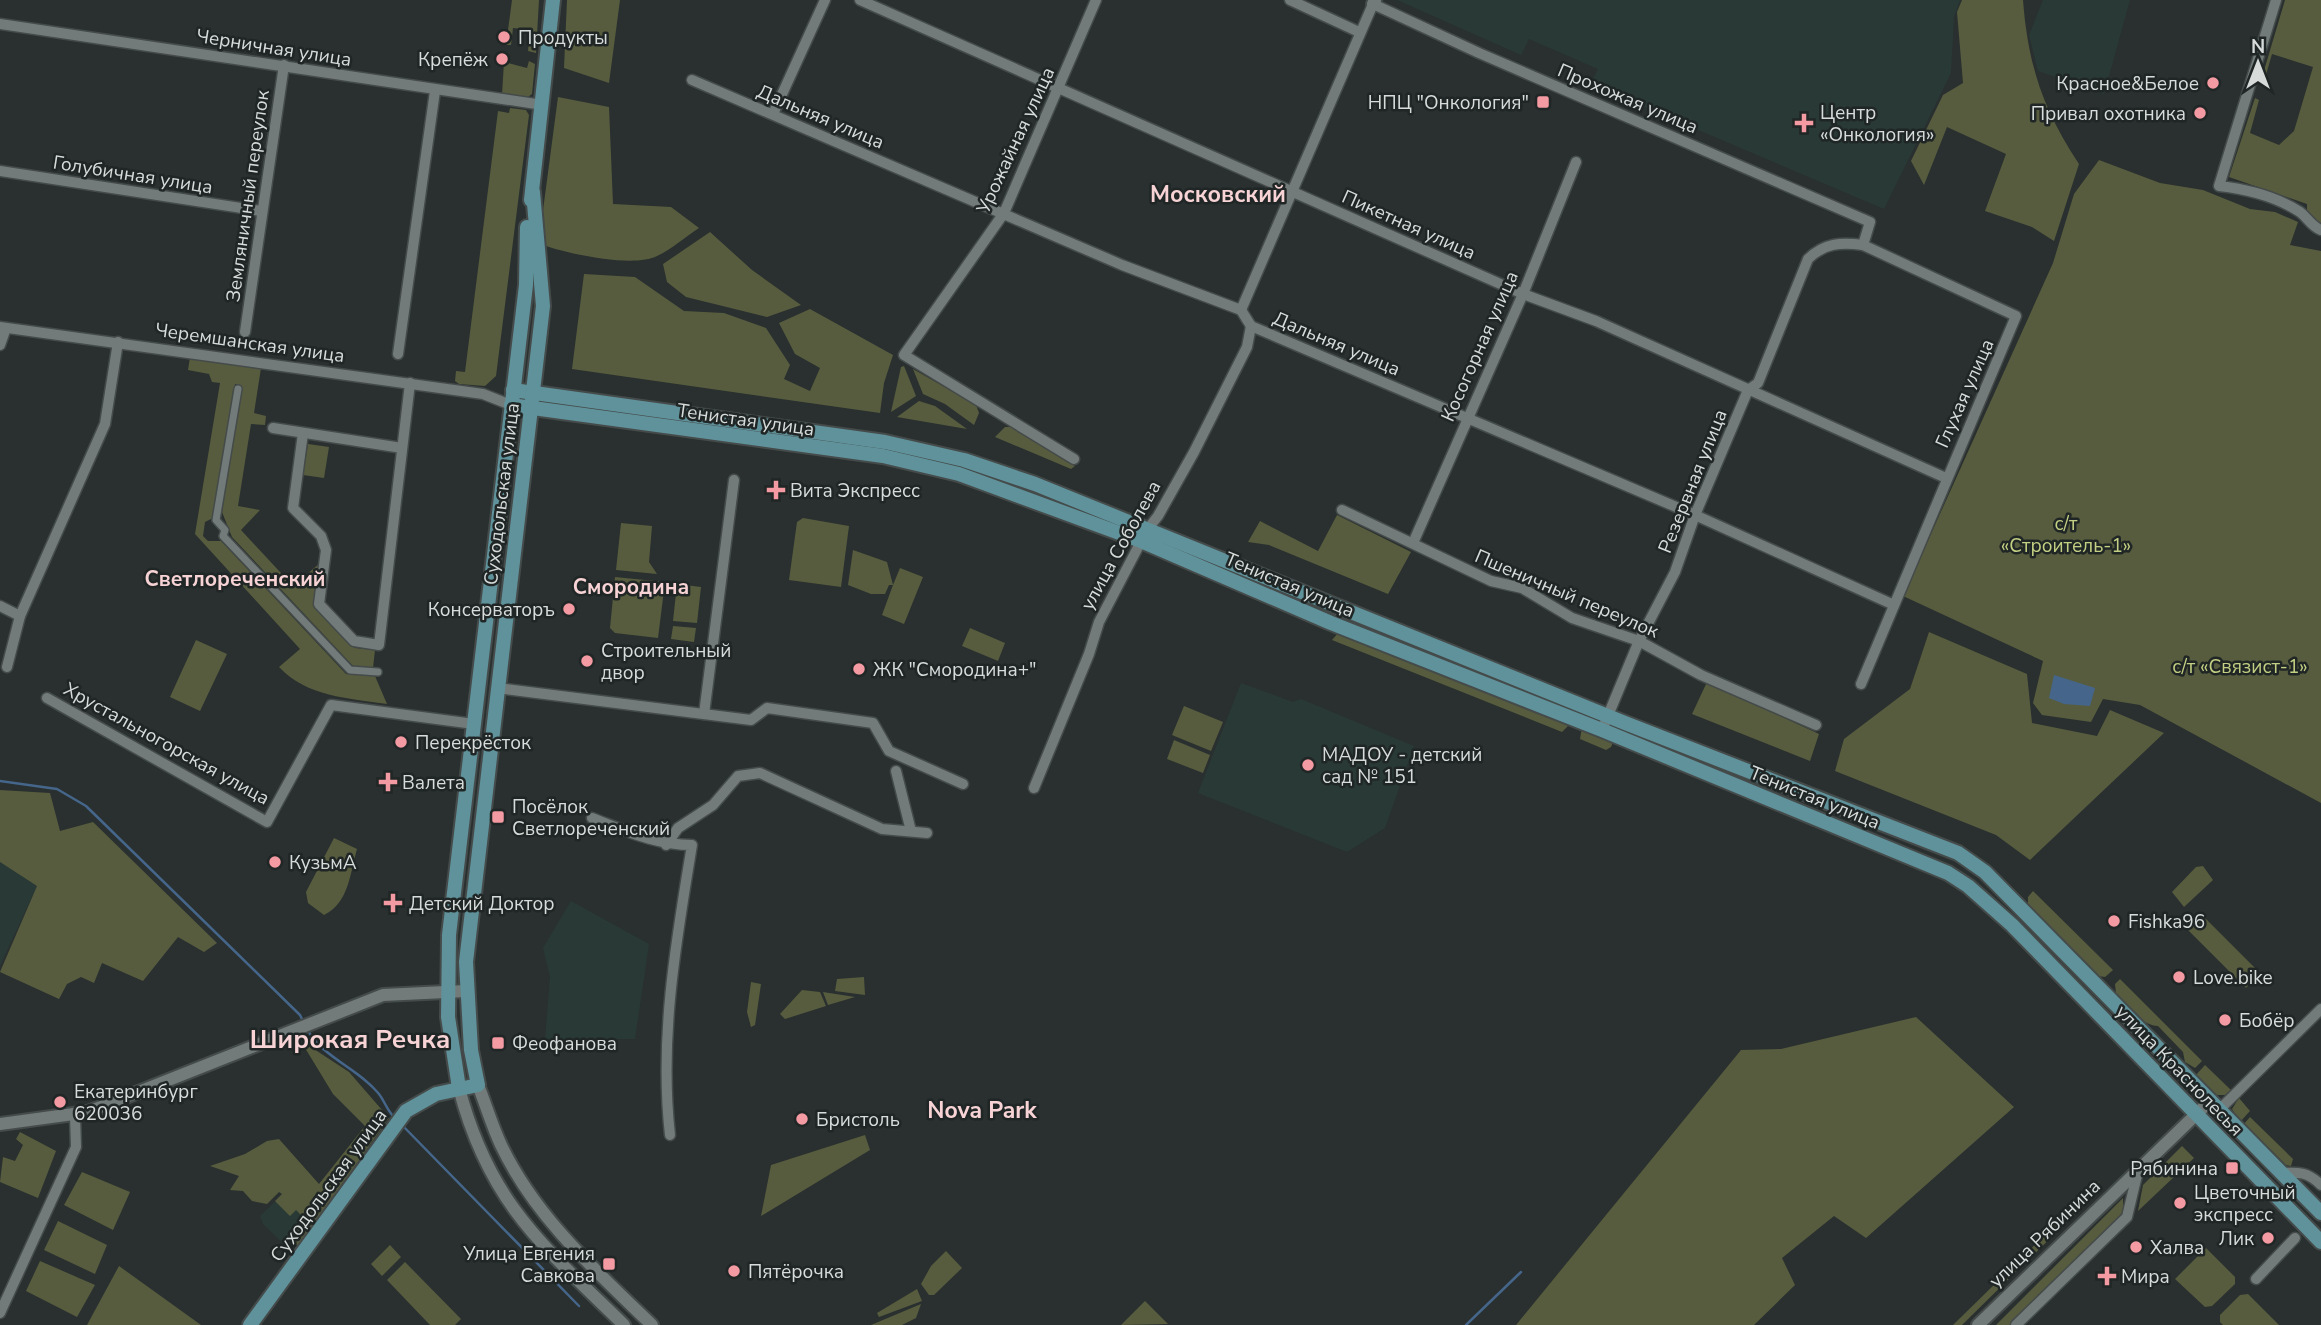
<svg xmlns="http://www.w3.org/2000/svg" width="2321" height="1325" font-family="'Nunito Sans',sans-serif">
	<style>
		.built { fill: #293936 }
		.green { fill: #575c3e }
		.water { fill: #45668a }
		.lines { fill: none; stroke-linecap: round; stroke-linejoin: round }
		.stream { stroke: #45668a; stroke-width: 2.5 }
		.pedestrian-casing { stroke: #444b4a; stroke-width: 10 }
		.minor-casing { stroke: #444b4a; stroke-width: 13 }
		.tertiary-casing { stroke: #444b4a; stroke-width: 16 }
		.secondary-casing { stroke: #444b4a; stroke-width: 18 }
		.pedestrian { stroke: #727b79; stroke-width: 7 }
		.minor { stroke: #727b79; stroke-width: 10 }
		.tertiary { stroke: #727b79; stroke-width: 12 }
		.secondary { stroke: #60929b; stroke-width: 14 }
		.poi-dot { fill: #f49aa2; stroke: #1f2625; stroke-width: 2.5 }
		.labels { text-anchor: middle; stroke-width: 5; stroke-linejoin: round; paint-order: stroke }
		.poi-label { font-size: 19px; fill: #d7dcdb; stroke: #1f2625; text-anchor: start }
		.street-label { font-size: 19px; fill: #d7dcdb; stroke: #1f2625 }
		.park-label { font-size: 19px; fill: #c3cf82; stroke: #1f2625 }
		.neighbourhood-label { font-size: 21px; font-weight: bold; fill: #f7d3d5; stroke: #1f2625 }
		.quarter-label { font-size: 23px; font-weight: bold; fill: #f7d3d5; stroke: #1f2625 }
		.district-label { font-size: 26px; font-weight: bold; fill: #f7d3d5; stroke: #1f2625 }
	</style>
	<rect width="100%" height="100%" fill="#29302f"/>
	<g class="built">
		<path d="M1397 0H1960L1954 17 1951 73 1884 209 1590 84 1598 69 1529 39 1521 55Z"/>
		<path d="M2043 0H2130L2104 94 2038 71 2029 35Z"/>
		<path d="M1241 683 1293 702 1301 699 1414 746 1385 828 1347 852 1198 793Z"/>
		<path d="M0 862 37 886 0 966Z"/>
		<path d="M571 901 649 944 635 1039 545 1040 550 977 543 948Z"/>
		<path d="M298 1180 319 1204 286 1246 263 1224 260 1216Z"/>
	</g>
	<g class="green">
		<path d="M512 0H539L536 53 528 51 530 30 513 28 511 45H506Z"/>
		<path d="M567 0H620L609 83 564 68Z"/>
		<path d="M1962 0H2023C2028 65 2043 110 2079 164L2054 241 2032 227 1985 211 2006 154 1947 127 1924 185 1911 161 1943 95 1963 83 1957 12Z"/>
		<path d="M2285 0H2321V225L2307 212V204L2229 177 2255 98 2259 100 2250 133 2279 145 2294 131 2313 67 2272 54 2263 85 2260 84Z"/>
		<path d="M529 61 535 64 532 94 528 97 502 95 504 62 527 68Z"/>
		<path d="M558 97 609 107 613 204 671 207 699 228C685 237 672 249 657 256 634 268 568 254 543 245L540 233Z"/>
		<path d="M510 108 526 110 529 115 496 376 485 386 459 384 455 381 456 371 465 372 498 111 509 113Z"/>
		<path d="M2099 160 2160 183 2203 190 2250 209 2275 212 2298 222 2290 245 2321 251V803L2140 705 2103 699 2091 722 2042 715 2033 703 2043 661 1903 596 2053 263 2074 194Z"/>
		<path d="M710 232 752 270 801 305 767 317 686 297 667 282 663 264Z"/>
		<path d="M584 274 635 277 684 311 724 313 766 328 790 365 784 379 810 391 820 368 795 354 779 323 810 309 893 355 884 383 880 413 572 369Z"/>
		<path d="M190 357 261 368 254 413 266 416 265 425 251 424 238 506 260 510 241 530 293 586 320 563 314 605 355 648 375 650 373 668 354 667 232 537 222 512 242 386 235 384 213 518 205 522 203 536 208 541H221L346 674 375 676 387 704C348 698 307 697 279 667L300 649 195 534 220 383 212 382 209 374 188 370Z"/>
		<path d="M904 366 916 396 891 412 901 367Z"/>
		<path d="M913 369 976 405 979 413 974 425 945 404 923 394Z"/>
		<path d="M919 401 935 406 967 429 897 417Z"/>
		<path d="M1005 427H1011L1075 466 1071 469 995 437Z"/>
		<path d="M308 444 329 447 324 478 303 475Z"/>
		<path d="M1337 515 1411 552 1388 594 1269 545 1248 542 1260 521 1318 551Z"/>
		<path d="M803 518 849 526 841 587 789 580 797 522Z"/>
		<path d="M621 523 652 526 649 562 657 574 616 570Z"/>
		<path d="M853 550 887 562 893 585 900 568 923 577 904 624 882 615 893 585H889L885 594H871L848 585Z"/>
		<path d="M615 577 665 582 658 638 615 633 610 628Z"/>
		<path d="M677 584 701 587 697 623 673 621Z"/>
		<path d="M673 626 696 628 694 642 671 639Z"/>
		<path d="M970 628 1005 643 998 661 962 646Z"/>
		<path d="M1339 632 1571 723 1562 732 1332 640Z"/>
		<path d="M1929 632 2027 674 2032 723 2097 736 2110 710 2164 733 2030 860 1996 835 1835 771 1844 739 1910 689Z"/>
		<path d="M196 640 227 654 200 711 170 697Z"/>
		<path d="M1707 682 1819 734 1810 761 1692 714Z"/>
		<path d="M1184 706 1223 722 1211 751 1172 735Z"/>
		<path d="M1582 727 1614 740 1611 747 1606 750 1580 739Z"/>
		<path d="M1174 740 1210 755 1203 773 1167 759Z"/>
		<path d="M0 790 50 793 60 831 93 822 217 943 204 952 178 937 143 981 102 963 94 983 81 977 67 984 59 999 0 972 37 886 0 862Z"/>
		<path d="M334 838 357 849C350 873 349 903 324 915L308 903 306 892Z"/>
		<path d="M2203 866 2213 880 2184 907 2172 892 2196 867Z"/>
		<path d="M2033 891 2113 970 2105 977 2098 976 2028 905V897Z"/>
		<path d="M2201 914 2260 973 2246 988 2187 929Z"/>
		<path d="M864 977 865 995 835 991 837 979Z"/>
		<path d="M2120 979 2202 1061 2195 1068 2185 1062 2183 1052 2158 1026C2142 1026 2127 1005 2116 994L2115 984Z"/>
		<path d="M751 982 761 984 755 1025 751 1027 747 1012Z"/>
		<path d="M802 990 820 992 826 1006 785 1019 780 1014Z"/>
		<path d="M823 992 855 997 828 1005Z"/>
		<path d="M1916 1017 2014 1107 1866 1238 1834 1216 1782 1258 1795 1285 1754 1325H1516L1741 1050 1781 1049Z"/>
		<path d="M309 1040 317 1051 349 1072 389 1118 299 1245H295L288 1236 304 1218 296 1210 290 1216 275 1201 282 1194 279 1192 267 1204 252 1201 243 1191 230 1190 239 1176 210 1166 245 1154 267 1141 279 1139 319 1184 365 1126 333 1094 302 1043Z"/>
		<path d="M2205 1065 2231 1090 2225 1095H2216L2196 1075Z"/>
		<path d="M2239 1098 2250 1111 2240 1122 2232 1109Z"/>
		<path d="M2250 1117 2293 1159 2291 1166 2286 1165 2244 1124Z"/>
		<path d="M20 1132 56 1151 38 1198 0 1182 3 1157 15 1161 23 1145 16 1139Z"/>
		<path d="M865 1135 870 1150 761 1216 771 1165Z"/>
		<path d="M2182 1146 2194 1158 2138 1211 2143 1185Z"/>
		<path d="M82 1172 130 1192 113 1230 64 1205Z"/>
		<path d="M2100 1181 2085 1204 1962 1325H1953Z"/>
		<path d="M2123 1198V1214L2010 1325H1996Z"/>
		<path d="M58 1221 107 1245 95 1274 44 1250Z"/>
		<path d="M390 1245 401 1257 382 1276 371 1264Z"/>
		<path d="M2206 1248 2235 1277V1284L2212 1306 2205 1307 2175 1279Z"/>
		<path d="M946 1251 962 1268 934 1295H929L921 1284 931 1266Z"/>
		<path d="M40 1261 95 1285 77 1317 26 1291Z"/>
		<path d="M405 1262 461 1319 455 1325H430L387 1280Z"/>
		<path d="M119 1266 201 1325H87Z"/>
		<path d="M917 1289 922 1301 879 1317 877 1313Z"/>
		<path d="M2248 1294 2279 1325H2223L2220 1322V1315L2240 1295Z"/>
		<path d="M1145 1301 1168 1324 1121 1325Z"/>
		<path d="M921 1304 916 1318 902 1325H871Z"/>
	</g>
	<path class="water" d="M2054 675 2095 688 2090 706 2064 704 2049 698Z"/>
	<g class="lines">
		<g class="stream">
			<path d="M0 781 57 789 86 806 300 1015 304 1023"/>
			<path d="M307 1029C323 1058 358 1068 379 1094 385 1102 387 1110 394 1117"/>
			<path d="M401 1124 579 1306"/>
			<path d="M1466 1325 1521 1272"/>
		</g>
		<defs>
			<path id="pedestrian" d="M238 389 216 520 225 530 223 536 350 670 378 672"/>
			<g id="minor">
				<path d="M860 0 1523 294 1596 321 1946 478"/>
				<path d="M1290 0 1359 32"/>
				<path d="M2276 0 2219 186C2246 189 2277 197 2300 212 2308 218 2311 226 2321 230"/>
				<path d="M0 24 543 105"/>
				<path d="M692 80 1122 265 1241 310 1251 326 1695 515 1894 605"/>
				<path d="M773 114 825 0"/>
				<path d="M0 171 261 211"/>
				<path d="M1241 310 1373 4 1479 53 1870 222 1863 245"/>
				<path d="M0 327 483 394 511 405"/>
				<path d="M245 332 284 65"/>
				<path d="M0 345 6 328"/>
				<path d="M398 354 435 91"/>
				<path d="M273 428 402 448"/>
				<path d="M303 433 293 508 321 536 326 550 319 604 354 641 379 645 410 383"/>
				<path d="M1074 459 904 355 1004 213 1096 0"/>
				<path d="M1342 510 1491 581 1522 588 1572 618 1639 641 1701 675 1816 725"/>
				<path d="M1413 543 1523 294 1576 162"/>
				<path d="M0 606 20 616"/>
				<path d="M7 667 20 616 105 424 118 342"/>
				<path d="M497 688 751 720 767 708 873 723 889 751 963 784"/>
				<path d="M47 698 267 822 331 705 474 724"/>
				<path d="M704 714 734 480"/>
				<path d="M1602 730 1639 641 1675 572 1695 515 1748 390 1758 383 1808 259C1824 243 1841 242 1863 245L2016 316 1861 684"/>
				<path d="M896 771 911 831"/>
				<path d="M1034 788 1089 654 1099 622 1147 530 1158 516 1194 452 1247 347 1251 326"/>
				<path d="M592 818C626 831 656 845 692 845 676 941 659 1038 670 1135"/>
				<path d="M666 845 678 828 713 805 738 776 760 773 882 829 927 833"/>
				<path d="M2220 1109 2321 1009"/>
				<path d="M2281 1173C2299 1172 2308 1172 2321 1185"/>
				<path d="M2256 1279 2295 1238"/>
				<path d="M0 1313 76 1147 75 1116"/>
				<path d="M2016 1325 2127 1217 2138 1171"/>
			</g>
			<g id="tertiary">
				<path d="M1373 4 1375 0"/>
				<path d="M478 1085C486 1105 492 1126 501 1145 535 1217 596 1271 652 1325"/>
				<path d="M459 1088C489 1203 543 1246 624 1325"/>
				<path d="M0 1124 88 1112 383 995 466 991"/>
				<path d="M1978 1325 2211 1100"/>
			</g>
			<g id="secondary">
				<path d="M531 200 553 0"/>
				<path d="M513 390 885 442 964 460 1035 484 1625 723 1958 853 1985 872 2321 1213"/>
				<path d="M511 405 883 456 959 474 1141 541 1331 623 1602 730 1948 873 1968 886 2012 925 2321 1242"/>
				<path d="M459 1088 448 1017 449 935 526 285 527 227"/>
				<path d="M250 1325 406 1111 436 1094 478 1085 471 1050 466 962 543 306 533 192"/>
			</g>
		</defs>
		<use href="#pedestrian" class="pedestrian-casing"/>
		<use href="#minor" class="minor-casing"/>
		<use href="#tertiary" class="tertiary-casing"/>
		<use href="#secondary" class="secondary-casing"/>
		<use href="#pedestrian" class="pedestrian"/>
		<use href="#minor" class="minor"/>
		<use href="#tertiary" class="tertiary"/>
		<use href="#secondary" class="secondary"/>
	</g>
	<g class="poi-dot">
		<circle cx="504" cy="37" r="7"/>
		<circle cx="502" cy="59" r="7"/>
		<circle cx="2213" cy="83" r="7"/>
		<rect x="1536" y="95" width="14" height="14" rx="3.5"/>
		<circle cx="2200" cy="113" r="7"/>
		<path d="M1800.5 112.5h7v7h7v7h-7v7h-7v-7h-7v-7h7z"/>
		<path d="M772.5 479.5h7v7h7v7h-7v7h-7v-7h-7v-7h7z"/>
		<circle cx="569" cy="609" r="7"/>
		<circle cx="587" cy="661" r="7"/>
		<circle cx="859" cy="669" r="7"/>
		<circle cx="401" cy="742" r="7"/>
		<circle cx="1308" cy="765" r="7"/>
		<path d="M384.5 771.5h7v7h7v7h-7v7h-7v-7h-7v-7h7z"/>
		<rect x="491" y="810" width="14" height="14" rx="3.5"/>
		<circle cx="275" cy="862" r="7"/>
		<path d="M389.5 892.5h7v7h7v7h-7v7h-7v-7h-7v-7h7z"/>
		<circle cx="2114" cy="921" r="7"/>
		<circle cx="2179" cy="977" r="7"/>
		<circle cx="2225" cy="1020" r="7"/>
		<rect x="491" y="1036" width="14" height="14" rx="3.5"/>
		<circle cx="60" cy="1102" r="7"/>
		<circle cx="802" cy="1119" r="7"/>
		<rect x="2225" y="1161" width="14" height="14" rx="3.5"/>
		<circle cx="2180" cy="1203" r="7"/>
		<circle cx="2268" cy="1238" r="7"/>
		<circle cx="2136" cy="1247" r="7"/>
		<rect x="602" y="1257" width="14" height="14" rx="3.5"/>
		<circle cx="734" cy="1271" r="7"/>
		<path d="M2103.5 1265.5h7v7h7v7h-7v7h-7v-7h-7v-7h7z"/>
	</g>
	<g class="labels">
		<g class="poi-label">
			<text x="518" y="44">Продукты</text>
			<text x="488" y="66" text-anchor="end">Крепёж</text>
			<text x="2199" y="90" text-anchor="end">Красное&amp;Белое</text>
			<text x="1529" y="109" text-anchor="end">НПЦ "Онкология"</text>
			<text x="1820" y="119">Центр<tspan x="1820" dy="22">«Онкология»</tspan></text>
			<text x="2186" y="120" text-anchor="end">Привал охотника</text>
			<text x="790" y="497">Вита Экспресс</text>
			<text x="555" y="616" text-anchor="end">Консерваторъ</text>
			<text x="601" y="657">Строительный<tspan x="601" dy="22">двор</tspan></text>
			<text x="873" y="676">ЖК "Смородина+"</text>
			<text x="415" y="749">Перекрёсток</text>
			<text x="1322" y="761">МАДОУ - детский<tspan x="1322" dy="22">сад № 151</tspan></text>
			<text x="402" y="789">Валета</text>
			<text x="512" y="813">Посёлок<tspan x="512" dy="22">Светлореченский</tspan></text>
			<text x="289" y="869">КузьмА</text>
			<text x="409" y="910">Детский Доктор</text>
			<text x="2128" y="928">Fishka96</text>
			<text x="2193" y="984">Love.bike</text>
			<text x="2239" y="1027">Бобёр</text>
			<text x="512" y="1050">Феофанова</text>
			<text x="74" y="1098">Екатеринбург<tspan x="74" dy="22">620036</tspan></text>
			<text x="816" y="1126">Бристоль</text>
			<text x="2218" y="1175" text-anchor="end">Рябинина</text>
			<text x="2194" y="1199">Цветочный<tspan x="2194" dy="22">экспресс</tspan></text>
			<text x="2254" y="1245" text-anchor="end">Лик</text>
			<text x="2150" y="1254">Халва</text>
			<text x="595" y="1260" text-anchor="end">Улица Евгения<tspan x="595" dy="22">Савкова</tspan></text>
			<text x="748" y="1278">Пятёрочка</text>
			<text x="2121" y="1283">Мира</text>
		</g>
		<g class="street-label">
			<text transform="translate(274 47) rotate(9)" y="7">Черничная улица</text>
			<text transform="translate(1628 98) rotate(23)" y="7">Прохожая улица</text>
			<text transform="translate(821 116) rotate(23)" y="7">Дальняя улица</text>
			<text transform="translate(1015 140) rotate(-65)" y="7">Урожайная улица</text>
			<text transform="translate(133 174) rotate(9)" y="7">Голубичная улица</text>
			<text transform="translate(247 196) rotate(-82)" y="7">Земляничный переулок</text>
			<text transform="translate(1409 224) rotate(24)" y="7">Пикетная улица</text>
			<text transform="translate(250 342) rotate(8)" y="7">Черемшанская улица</text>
			<text transform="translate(1337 343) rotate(23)" y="7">Дальняя улица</text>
			<text transform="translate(1479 346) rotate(-66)" y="7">Косогорная улица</text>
			<text transform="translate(1964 393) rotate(-66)" y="7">Глухая улица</text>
			<text transform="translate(746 419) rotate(8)" y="7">Тенистая улица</text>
			<text transform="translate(1692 481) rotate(-68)" y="7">Резервная улица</text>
			<text transform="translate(501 494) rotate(-83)" y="7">Суходольская улица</text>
			<text transform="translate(1120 545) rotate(-61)" y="7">улица Соболева</text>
			<text transform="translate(1290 584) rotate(23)" y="7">Тенистая улица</text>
			<text transform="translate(1567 593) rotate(23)" y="7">Пшеничный переулок</text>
			<text transform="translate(167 743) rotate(29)" y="7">Хрустальногорская улица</text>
			<text transform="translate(1815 797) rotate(22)" y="7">Тенистая улица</text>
			<text transform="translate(2180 1070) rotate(46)" y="7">улица Краснолесья</text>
			<text transform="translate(328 1185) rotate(-54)" y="7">Суходольская улица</text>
			<text transform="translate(2044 1233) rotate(-44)" y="7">улица Рябинина</text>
		</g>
		<g class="park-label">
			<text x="2066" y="530">с/т<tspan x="2066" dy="22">«Строитель-1»</tspan></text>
			<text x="2240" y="673">с/т «Связист-1»</text>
		</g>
		<g class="neighbourhood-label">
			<text x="235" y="586">Светлореченский</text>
			<text x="631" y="594">Смородина</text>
		</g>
		<g class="quarter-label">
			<text x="1218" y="202">Московский</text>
			<text x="982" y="1118">Nova Park</text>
		</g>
		<g class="district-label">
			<text x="350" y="1048">Широкая Речка</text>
		</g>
	</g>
	<g transform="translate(2258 63)" stroke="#1f2625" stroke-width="5" paint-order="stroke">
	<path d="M0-5L12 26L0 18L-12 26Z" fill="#d7dcdb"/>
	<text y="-10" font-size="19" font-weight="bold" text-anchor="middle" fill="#d7dcdb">N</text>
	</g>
</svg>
